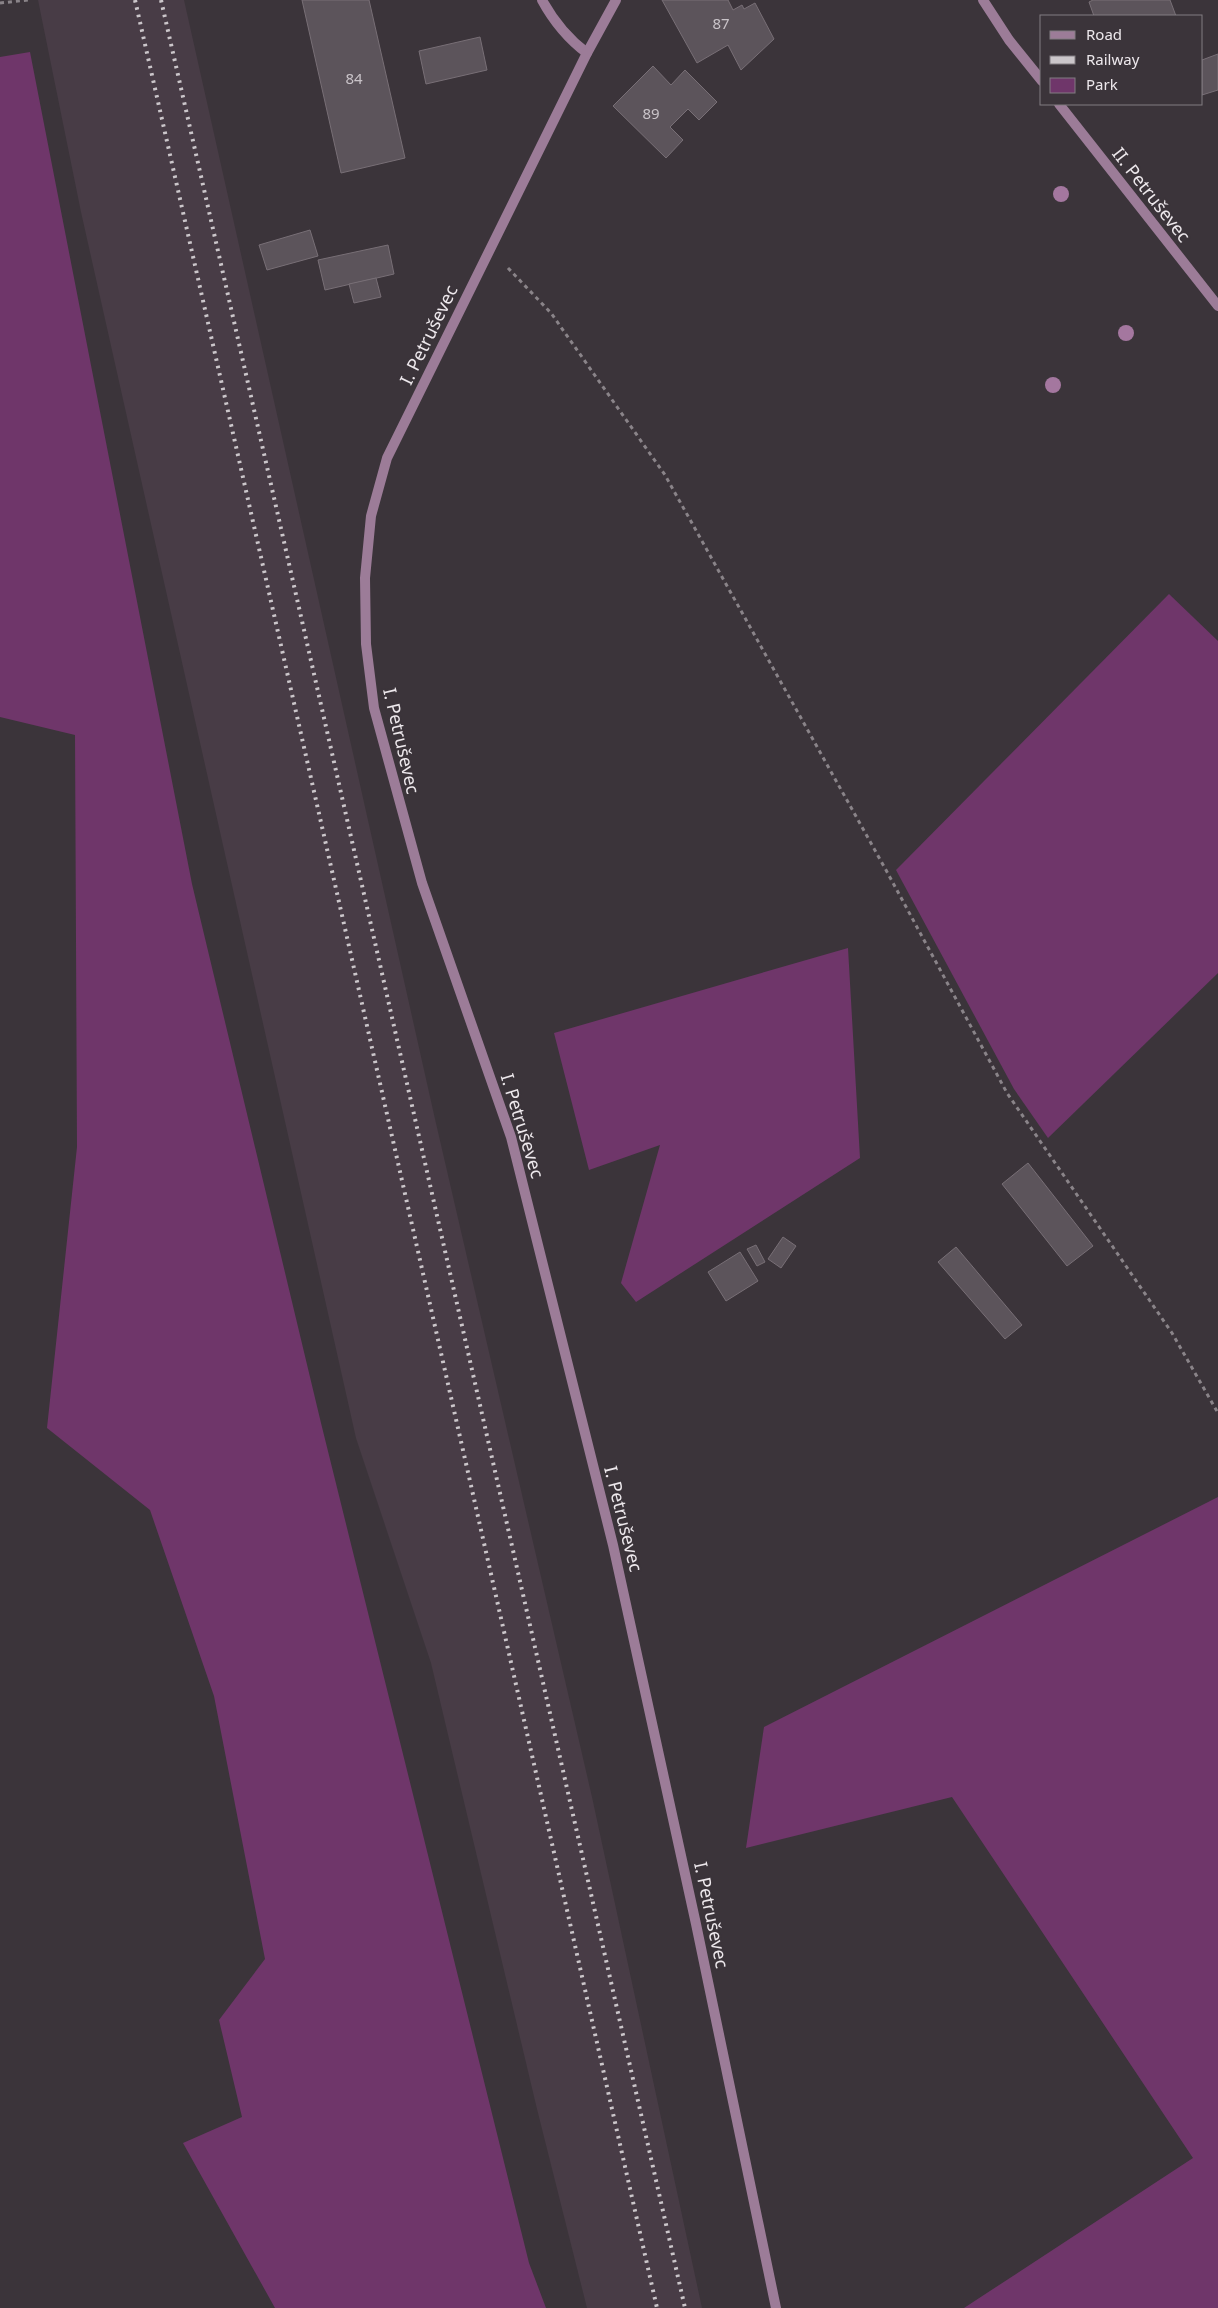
<svg xmlns="http://www.w3.org/2000/svg" width="1218" height="2308" font-family="'Noto Sans',sans-serif">
	<style>
		.built { fill: #483c46 }
		.green { fill: #6f366a }
		.building { fill: #5c545b; stroke: #786f76 }
		.lines { fill: none; stroke-linecap: round; stroke-linejoin: round }
		.path { stroke: #8a8489; stroke-width: 3; stroke-dasharray: 4 4; stroke-linecap: butt }
		.lane { stroke: #9c7c98; stroke-width: 10 }
		.street { stroke: #9c7c98; stroke-width: 10 }
		.rail { stroke: #cbc6ca; stroke-width: 4; stroke-dasharray: 2.5 5; stroke-linecap: butt }
		.tree { fill: #a4779f }
		.labels { text-anchor: middle; stroke-width: 4; stroke-linejoin: round; paint-order: stroke }
		.number-label { font-size: 15px; fill: #c9c3c8 }
		.street-label { font-size: 18px; fill: #ede8ec; stroke: #3b343a }
	</style>
	<rect width="100%" height="100%" fill="#3b343a"/>
	<path class="built" d="M38 0H184L435 1119 592 1797 702 2308H587L537 2109 431 1663 356 1438 81 212Z"/>
	<g class="green">
		<path d="M30 52 192 884 321 1423 529 2263 546 2308H275L183 2143 242 2117 219 2020 265 1959 214 1696 150 1510 47 1428 77 1147 75 735 0 717V57Z"/>
		<path d="M1169 594 1218 641V973L1048 1138 1014 1089 896 870Z"/>
		<path d="M848 948 860 1158 636 1302 621 1283 660 1145 589 1170 554 1033Z"/>
		<path d="M1218 1497V2308H964L1193 2158 952 1797 746 1848 764 1727Z"/>
	</g>
	<g class="building">
		<path d="M302 0H369L405 158 341 173Z"/>
		<path d="M662 0H728L733 10 742 5 744 9 755 3 774 39 741 70 728 45 697 63Z"/>
		<path d="M1093 0H1170L1176 16H1094L1089 2Z"/>
		<path d="M480 37 487 70 426 84 419 51Z"/>
		<path d="M1218 54V90L1202 95V60Z"/>
		<path d="M653 66 671 85 685 70 717 102 699 120 688 109 670 127 683 140 666 158 613 106Z"/>
		<path d="M310 230 318 256 267 270 259 245Z"/>
		<path d="M388 245 394 274 325 290 318 260Z"/>
		<path d="M376 278 381 297 354 303 349 284Z"/>
		<path d="M1028 1163 1093 1246 1067 1266 1002 1184Z"/>
		<path d="M783 1237 796 1246 781 1268 768 1259Z"/>
		<path d="M756 1245 765 1262 757 1266 747 1249Z"/>
		<path d="M956 1247 1022 1325 1005 1339 938 1262Z"/>
		<path d="M740 1252 758 1281 726 1301 708 1272Z"/>
	</g>
	<g class="lines">
		<g class="path">
			<path d="M0 3 28 0"/>
			<path d="M508 268 551 313 665 475 886 870 1007 1093 1172 1333 1218 1413"/>
		</g>
		<path class="lane" d="M542 0C554 22 567 38 587 53"/>
		<g class="street">
			<path d="M616 0 587 53 387 458 371 516 365 578 366 644 374 708 422 883 511 1137 613 1545 696 1924 776 2308"/>
			<path d="M983 0 1009 40 1042 81"/>
			<path d="M1059 104 1218 306"/>
		</g>
		<g class="rail">
			<path d="M135 0 657 2308"/>
			<path d="M161 0 685 2308"/>
		</g>
	</g>
	<g class="tree">
		<circle cx="1061" cy="194" r="8"/>
		<circle cx="1126" cy="333" r="8"/>
		<circle cx="1053" cy="385" r="8"/>
	</g>
	<g class="labels">
		<g class="number-label">
			<text x="721" y="29">87</text>
			<text x="354" y="84">84</text>
			<text x="651" y="119">89</text>
		</g>
		<g class="street-label">
			<text transform="translate(1151 195) rotate(52)" y="6">II. Petruševec</text>
			<text transform="translate(429 335) rotate(-64)" y="6">I. Petruševec</text>
			<text transform="translate(401 741) rotate(77)" y="6">I. Petruševec</text>
			<text transform="translate(522 1126) rotate(73)" y="6">I. Petruševec</text>
			<text transform="translate(623 1519) rotate(76)" y="6">I. Petruševec</text>
			<text transform="translate(711 1915) rotate(78)" y="6">I. Petruševec</text>
		</g>
	</g>
	<rect x="1040" y="15" width="162" height="90" fill="#3b343a" stroke="#827c81"/>
	<rect x="1050" y="31" width="25" height="8" fill="#9c7c98" stroke="#827c81"/>
	<text x="1086" y="40" font-size="15" fill="#ede8ec">Road</text>
	<rect x="1050" y="56" width="25" height="8" fill="#cbc6ca" stroke="#827c81"/>
	<text x="1086" y="65" font-size="15" fill="#ede8ec">Railway</text>
	<rect x="1050" y="78" width="25" height="15" fill="#6f366a" stroke="#827c81"/>
	<text x="1086" y="90" font-size="15" fill="#ede8ec">Park</text>
</svg>
